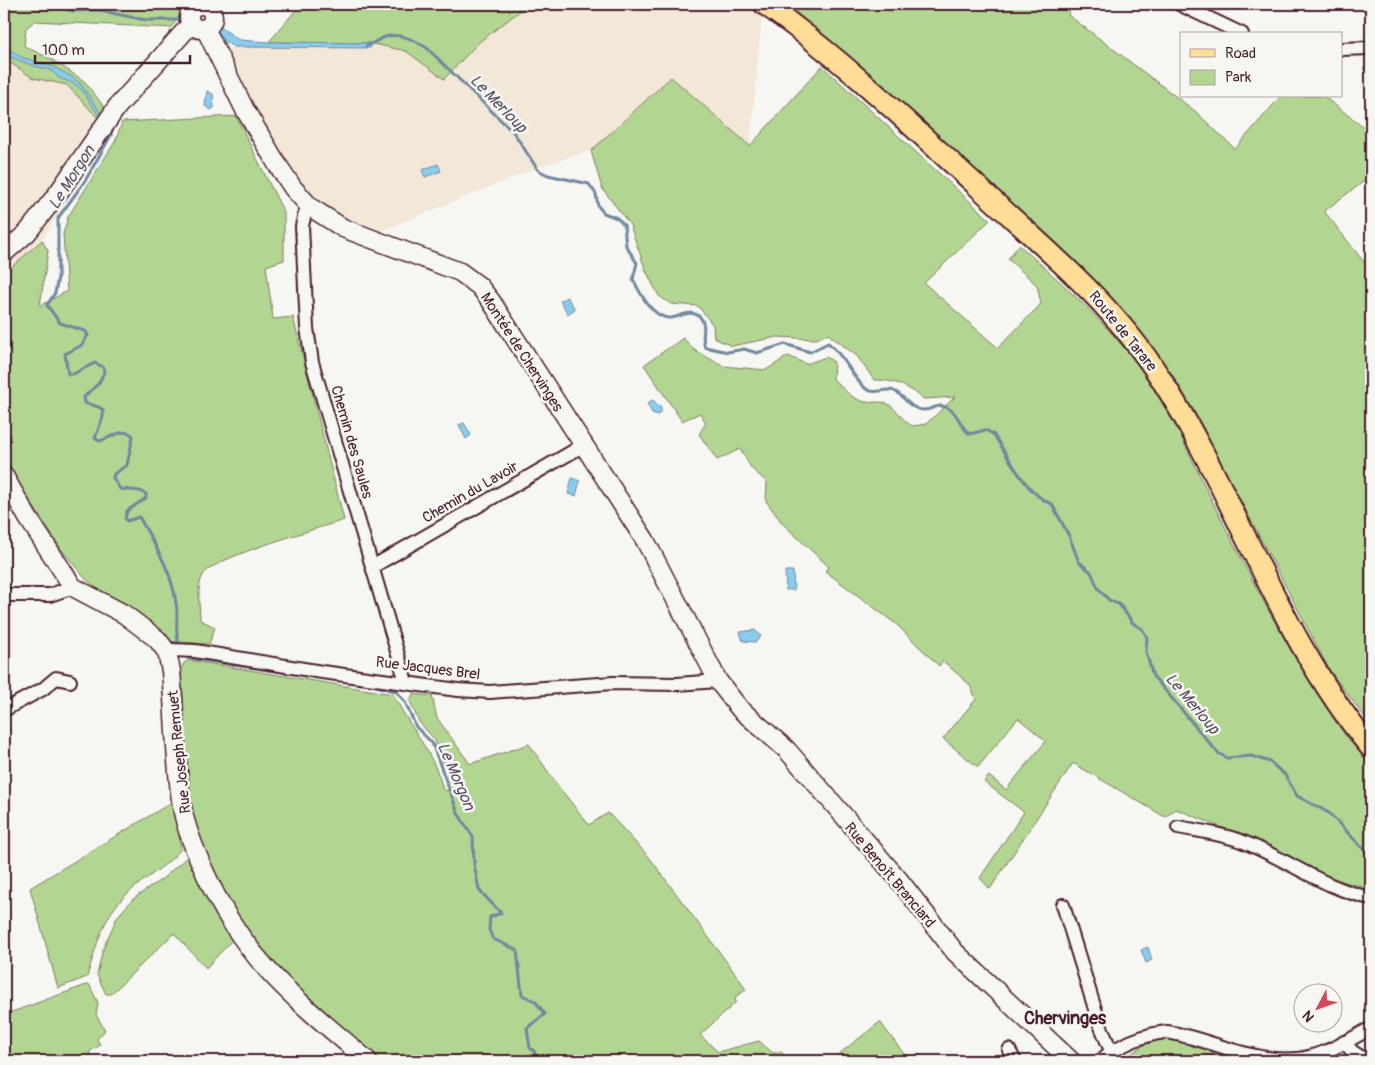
<svg xmlns="http://www.w3.org/2000/svg" width="1375" height="1065" font-family="Pangolin,sans-serif">
	<style>
		.built { fill: #f3e7d8 }
		.green { fill: #b2d691; stroke: #7e7a5e }
		.water { fill: #8accec; stroke: #70879f }
		.lines { fill: none; stroke-linecap: round; stroke-linejoin: round }
		.stream { stroke: #70879f; stroke-width: 3 }
		.street-casing { stroke: #4a1f2b; stroke-width: 16 }
		.secondary-casing { stroke: #4a1f2b; stroke-width: 21 }
		.primary-casing { stroke: #4a1f2b; stroke-width: 24 }
		.street { stroke: #f6f6f2; stroke-width: 12 }
		.secondary { stroke: #f6f6f2; stroke-width: 18 }
		.primary { stroke: #ffdd96; stroke-width: 20 }
		.labels { text-anchor: middle; stroke-width: 5; stroke-linejoin: round; paint-order: stroke }
		.street-label { font-size: 15px; fill: #4a1f2b; stroke: #f6f6f2 }
		.water-label { font-size: 16px; font-style: italic; fill: #5d5365; stroke: #f6f6f2 }
		.quarter-label { font-size: 18px; font-weight: bold; fill: #4a1f2b; stroke: #f6f6f2 }
	</style>
	<rect width="100%" height="100%" fill="#f6f6f2"/>
	<filter id="ink" filterUnits="userSpaceOnUse"><feTurbulence type="fractalNoise" baseFrequency=".02" numOctaves="2"/><feDisplacementMap in="SourceGraphic" scale="10" xChannelSelector="R" yChannelSelector="G"/><feConvolveMatrix kernelMatrix="1 2 1 2 8 2 1 2 1" color-interpolation-filters="sRGB"/></filter>
	<g filter="url(#ink)">
		<g class="built">
			<path d="M529 4H763L750 147 671 77 591 151 547 164 373 234 312 203 285 170 223 51 234 47 370 48 369 43 406 51 444 79 479 42Z"/>
			<path d="M9 62 33 78 67 85 109 130 42 240 4 274V64Z"/>
		</g>
		<g class="green">
			<path d="M4 4H182V12L171 28 35 21 26 28 24 46 51 59 84 81 105 108 98 118 67 85 33 78 9 62 4 64Z"/>
			<path d="M301 4H529L479 42 444 79 406 51 369 43 269 42Z"/>
			<path d="M787 4H1072L1068 15 1195 111 1235 149 1281 96H1323L1371 133V176L1324 211 1371 271V725L1330 671 1207 436 1146 345 916 117Z"/>
			<path d="M822 66 990 220 924 283 998 348 1041 304 1037 285 1008 259 1019 245C1070 290 1123 338 1160 396 1174 419 1185 446 1197 470 1232 541 1267 613 1309 680 1328 710 1346 740 1371 765V889L1326 877 1223 828 1176 809 1165 817 1073 763 990 889 980 878 1024 812 984 782 989 776 1006 790 1046 741 1018 718 978 767 943 739 976 699 970 685 943 661 939 666 896 624 825 571 829 567 783 524 766 501 767 482 752 469 740 449 717 460 699 434 706 423 700 413 682 421 644 365 683 338 694 350 723 366 766 370 788 356 806 364 826 357 834 362 833 379C843 388 851 399 865 402 872 403 879 401 885 403 897 407 901 420 912 426L926 424 955 397 924 399C907 386 896 380 874 380L857 356 828 334 816 339 777 337 732 346 714 338 713 325 698 306 671 304 659 296 646 271 630 225 602 188 591 151 671 77 750 146Z"/>
			<path d="M236 116 284 213V260L266 266 273 319 293 317 344 520C320 528 213 557 203 575 196 587 200 607 200 620L215 627 209 644 166 641 110 602 84 577 61 549 4 461V274L42 240 48 251 40 306 67 291 63 234 68 217 116 140 122 122Z"/>
			<path d="M188 660 393 694C409 727 435 754 443 790L454 791 435 740 419 722 410 701 413 694 432 696 437 718 470 764 529 744 558 786 589 825 608 813 649 857 740 980 746 990 736 996 735 1003 700 1035 718 1052 759 1041 773 1053 781 1052 789 1061H381L275 968 249 935 226 899 194 826 187 764 181 679 183 664Z"/>
			<path d="M174 801 181 849C165 868 145 877 127 894 103 915 96 947 87 977L58 988 30 888Z"/>
			<path d="M187 857 232 940 206 968 174 933 111 994H106L97 975 103 949 117 917 133 899 162 879Z"/>
			<path d="M89 984 98 1003 96 1015 105 1030 97 1039 100 1045 89 1052 93 1061H4V1015Z"/>
			<path d="M880 1022 909 1061H830Z"/>
			<path d="M1155 1038H1169L1252 1061H1120Z"/>
		</g>
		<g class="water">
			<path d="M219 26 239 40 269 42 369 43 371 48 234 47 218 38 216 34Z"/>
			<path d="M4 46 21 57 54 67 72 77 81 84 102 115 100 117 81 89 75 84 59 78 51 70 34 66 6 55 4 53Z"/>
			<path d="M207 91 213 94 214 108 210 110 205 106Z"/>
			<path d="M438 164 441 171 425 177 422 170Z"/>
			<path d="M567 297 575 309 568 314 560 301Z"/>
			<path d="M653 400 661 408V412L658 415 652 413 647 403Z"/>
			<path d="M464 423 471 435 466 439 459 425Z"/>
			<path d="M572 478 580 481 576 496 568 494Z"/>
			<path d="M785 571H793L794 590H786Z"/>
			<path d="M755 630 761 636 756 642 743 641 740 632Z"/>
			<path d="M1148 947 1152 960 1146 963 1141 950Z"/>
		</g>
		<g class="lines">
			<g class="stream">
				<path d="M53 4 73 11 97 10 146 20H181"/>
				<path d="M366 46C373 44 378 39 385 37 400 32 414 40 427 48L514 133 538 170 548 175 589 184 596 194 598 206 604 213 617 218 624 225 626 246 637 263 633 279C640 293 652 318 670 318 679 318 690 308 700 317 708 326 700 337 705 347L728 352 744 349 757 353 785 344 810 352 828 343C845 355 854 382 868 390 877 395 885 387 894 391 905 396 909 409 923 410 932 411 938 402 948 408 959 413 960 428 970 434L985 430 993 434C1008 455 1027 496 1052 504L1069 536 1079 562 1091 572 1098 588 1109 600 1119 604 1133 623 1142 629 1147 637 1146 652 1153 676 1218 753 1227 758 1251 756 1270 762 1285 775 1297 796 1329 813 1371 857"/>
				<path d="M112 127 111 135 85 181 58 218V277L55 293 47 305 60 323 85 331 88 335 82 345 65 354 68 374H73L95 363 103 367 104 372 99 383 84 397 85 403 99 407 103 410V417L95 438 99 441C110 439 124 426 133 436L127 465 114 474 113 478 120 489 140 491 146 494V498L127 511 125 518 127 521 139 517C155 545 172 571 176 603 179 618 174 628 179 645"/>
				<path d="M188 658 316 677"/>
				<path d="M370 684 397 692 405 702 416 727 432 743 458 813 473 837 474 864 479 890 501 913 490 917 489 930 493 939 517 950 522 995 535 1001 545 1014 527 1028 530 1048 534 1051 537 1061"/>
			</g>
			<defs>
				<g id="street">
					<path d="M1179 4 1242 34"/>
					<path d="M1341 49 1371 48"/>
					<path d="M310 207 305 213 302 226 307 328 312 362 406 682"/>
					<path d="M372 567 584 445"/>
					<path d="M4 595H50L73 587"/>
					<path d="M167 652 172 650 195 651 322 672 458 690 490 692 613 683 677 684 718 681"/>
					<path d="M4 710 43 689 56 678 70 681"/>
					<path d="M1178 827C1199 831 1221 834 1241 841 1286 858 1324 889 1371 898"/>
					<path d="M1063 905 1099 1022 1111 1051"/>
					<path d="M1344 1042 1353 1052 1367 1061"/>
					<path d="M1009 1050 1015 1061"/>
					<path d="M1100 1061C1116 1046 1144 1034 1167 1032 1210 1039 1252 1063 1297 1059 1322 1057 1349 1040 1371 1028"/>
				</g>
				<g id="secondary">
					<circle cx="201" cy="17" r="12"/>
					<path d="M205 28 244 108 277 164 293 188 310 207 343 228 460 272 479 286 491 301 645 540 718 681 740 709 787 750 806 772 899 880 955 952 1071 1061"/>
					<path d="M4 253 27 233 58 193 117 107 191 24"/>
					<path d="M4 476 28 518 73 587 124 614 157 639 167 652 171 671C175 716 175 762 182 807 186 830 196 853 206 875 245 962 298 1001 368 1061"/>
				</g>
				<path id="primary" d="M764 4C840 57 908 123 976 185 1041 245 1113 303 1161 379 1237 498 1280 639 1371 748"/>
			</defs>
			<use href="#street" class="street-casing"/>
			<use href="#secondary" class="secondary-casing"/>
			<use href="#primary" class="primary-casing"/>
			<use href="#street" class="street"/>
			<use href="#secondary" class="secondary"/>
			<use href="#primary" class="primary"/>
		</g>
	</g>
	<g class="labels">
		<g class="street-label">
			<text transform="translate(1123 331) rotate(51)" y="5">Route de Tarare</text>
			<text transform="translate(522 352) rotate(57)" y="5">Montée de Chervinges</text>
			<text transform="translate(352 442) rotate(74)" y="5">Chemin des Saules</text>
			<text transform="translate(470 492) rotate(-30)" y="5">Chemin du Lavoir</text>
			<text transform="translate(428 668) rotate(7)" y="5">Rue Jacques Brel</text>
			<text transform="translate(179 752) rotate(-96)" y="5">Rue Joseph Remuet</text>
			<text transform="translate(890 875) rotate(50)" y="5">Rue Benoît Branciard</text>
		</g>
		<g class="water-label">
			<text transform="translate(499 103) rotate(46)" y="6">Le Merloup</text>
			<text transform="translate(71 177) rotate(-58)" y="6">Le Morgon</text>
			<text transform="translate(1193 703) rotate(50)" y="6">Le Merloup</text>
			<text transform="translate(457 776) rotate(67)" y="6">Le Morgon</text>
		</g>
		<g class="quarter-label">
			<text x="1065" y="1024">Chervinges</text>
		</g>
	</g>
	<rect width="1375" height="1065" fill="none" stroke="#f6f6f2" stroke-width="20"/>
	<rect x="10" y="10" width="1355" height="1045" fill="none" stroke="#4a1f2b" stroke-width="2" filter="url(#ink)"/>
	<rect x="1180" y="32" width="162" height="65" fill="#f6f6f2" stroke="#b1a0a2"/>
	<rect x="1190" y="49" width="25" height="8" fill="#ffdd96" stroke="#b1a0a2"/>
	<text x="1225" y="58" font-size="15" fill="#4a1f2b">Road</text>
	<rect x="1190" y="70" width="25" height="15" fill="#b2d691" stroke="#b1a0a2"/>
	<text x="1225" y="82" font-size="15" fill="#4a1f2b">Park</text>
	<g transform="translate(1318 1008) rotate(229)"><circle r="24" fill="#f6f6f2" stroke="#b1a0a2"/>
	<path d="M0-4L9 19L0 12L-9 19Z" fill="#d1495b"/>
	<text y="-8" font-size="14" font-weight="bold" text-anchor="middle" fill="#4a1f2b">N</text>
	</g>
	<path d="M35 55v8h155v-8" fill="none" stroke="#4a1f2b" stroke-width="2.5"/>
	<text x="42" y="55" font-size="15" fill="#4a1f2b" stroke="#f6f6f2" stroke-width="4" paint-order="stroke">100 m</text>
</svg>
